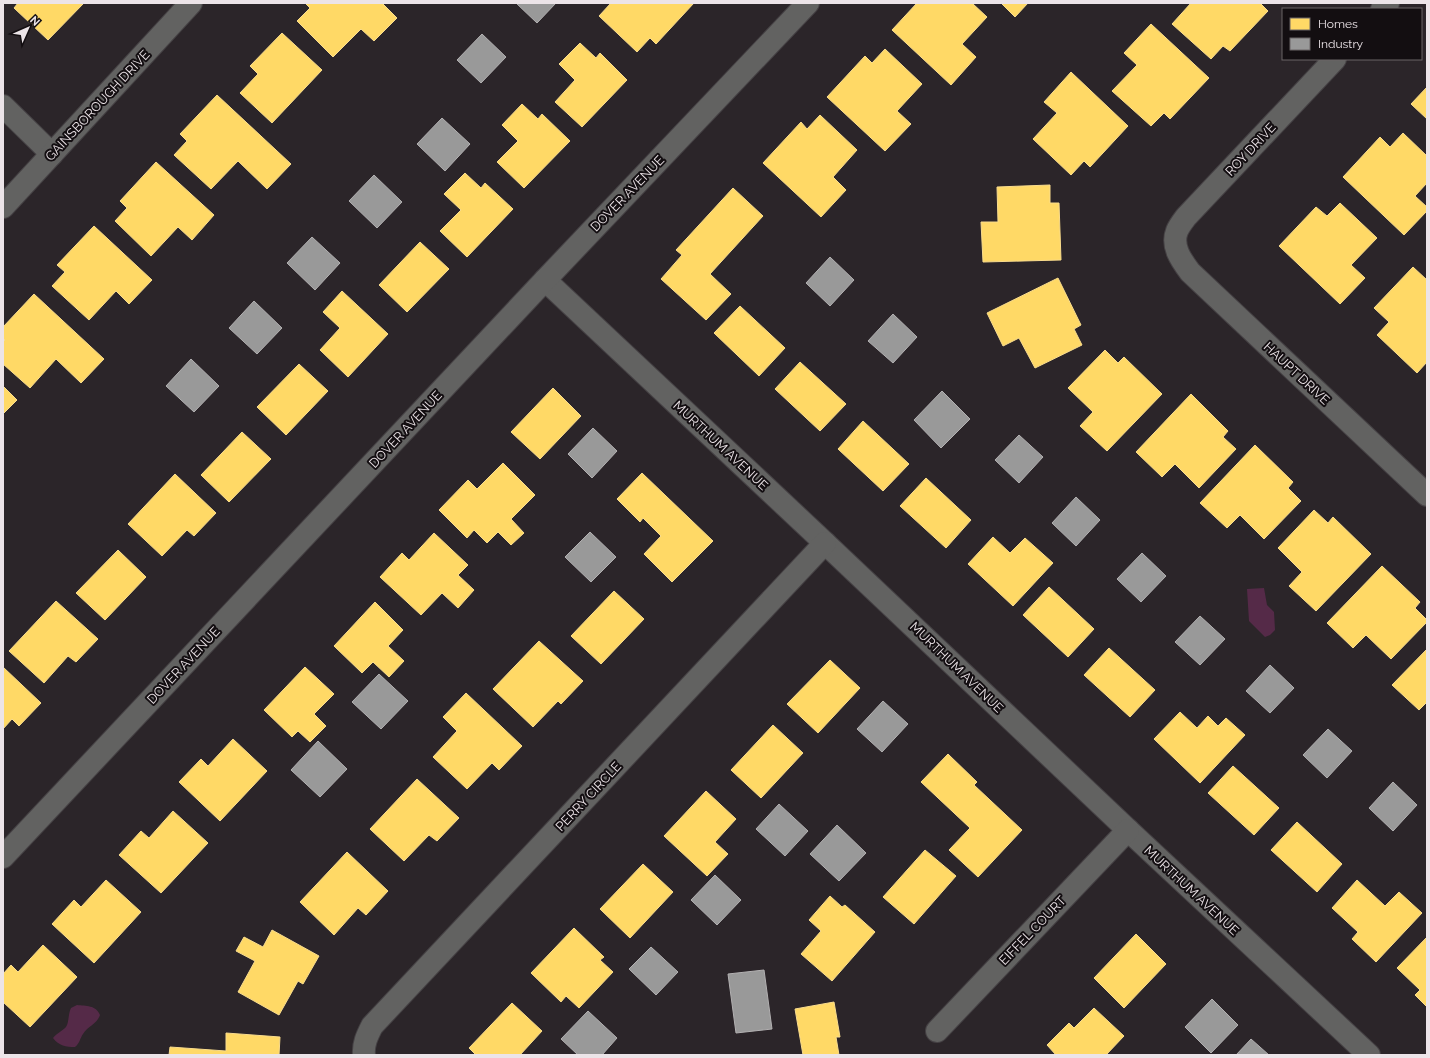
<svg xmlns="http://www.w3.org/2000/svg" width="1430" height="1058" font-family="Raleway,sans-serif">
	<style>
		.water { fill: #552a48 }
		.homes { fill: #ffd966; stroke: #f9dc8d }
		.industry { fill: #999; stroke: #b2b0b1 }
		.lines { fill: none; stroke-linecap: round; stroke-linejoin: round }
		.street-casing { stroke: #454144; stroke-width: 24 }
		.street { stroke: #626261; stroke-width: 22 }
		.labels { text-anchor: middle; stroke-width: 4; stroke-linejoin: round; paint-order: stroke }
		.street-label { font-size: 13px; fill: #ece4e8; stroke: #130e11 }
	</style>
	<rect width="100%" height="100%" fill="#2b2529"/>
	<g class="water">
		<path d="M1264 588 1267 605 1274 612 1275 630 1270 635 1265 637 1249 621 1247 589Z"/>
		<path d="M77 1005C86 1006 96 1005 100 1015 97 1024 88 1026 83 1034 80 1038 80 1043 75 1047 66 1047 59 1046 53 1038 57 1033 62 1031 66 1027 69 1023 68 1014 71 1008Z"/>
	</g>
	<g class="homes">
		<path d="M18 3H84L48 40 14 8Z"/>
		<path d="M305 3H382L397 18 374 41 361 29 333 57 297 21 310 8Z"/>
		<path d="M611 3H694L656 44 650 38 637 52 599 16Z"/>
		<path d="M917 3H972L987 17 962 44 976 57 951 85 892 30Z"/>
		<path d="M1001 3H1028L1015 17Z"/>
		<path d="M1191 3H1260L1268 11 1230 51 1223 46 1211 59 1172 24Z"/>
		<path d="M1151 24 1209 78 1170 119 1164 113 1151 126 1112 91 1137 65 1124 53Z"/>
		<path d="M282 33 322 70 272 123 240 93 258 74 250 66Z"/>
		<path d="M580 43 596 58 600 53 627 80 582 127 555 102 575 80 559 64Z"/>
		<path d="M885 49 922 84 897 111 911 124 885 151 827 97 865 56 872 63Z"/>
		<path d="M1071 72 1128 126 1090 167 1084 161 1071 175 1033 139 1057 113 1044 102Z"/>
		<path d="M1427 87V119L1411 104Z"/>
		<path d="M217 95 291 164 267 189 238 161 211 189 174 155 187 141 180 134Z"/>
		<path d="M522 104 538 119 542 114 570 141 524 188 497 162 518 141 502 125Z"/>
		<path d="M820 115 857 150 833 177 846 190 821 217 763 163 801 122 807 129Z"/>
		<path d="M1403 133 1427 156V183L1415 196 1427 207V211L1404 235 1343 177 1380 137 1390 147Z"/>
		<path d="M156 162 214 215 192 240 178 227 151 256 115 221 127 208 120 201Z"/>
		<path d="M465 173 481 188 485 183 513 209 467 257 440 231 461 210 444 194Z"/>
		<path d="M1050 185V203H1059L1061 260 983 262 981 222H998L997 187Z"/>
		<path d="M733 188 763 216 710 274 731 294 706 320 661 279 682 255 676 250Z"/>
		<path d="M1340 203 1377 238 1351 265 1365 278 1340 304 1279 246 1316 207 1327 216Z"/>
		<path d="M94 226 152 280 129 304 116 291 89 320 52 286 65 272 57 265Z"/>
		<path d="M420 242 449 269 407 312 379 285Z"/>
		<path d="M1413 267 1427 280V362L1417 373 1377 335 1389 322 1374 308Z"/>
		<path d="M1058 278 1081 325 1074 329 1082 345 1035 368 1019 338 1003 346 987 313Z"/>
		<path d="M342 291 388 334 348 377 320 350 340 328 323 312Z"/>
		<path d="M34 294 104 359 81 383 56 359 30 388 3 364V342L5 340 3 338V327Z"/>
		<path d="M740 306 785 348 759 376 714 333Z"/>
		<path d="M1105 350 1118 363 1124 357 1162 394 1107 451 1080 426 1093 412 1068 388Z"/>
		<path d="M800 362 846 404 820 431 775 389Z"/>
		<path d="M299 364 328 391 286 435 257 407Z"/>
		<path d="M3 386 17 400 3 414Z"/>
		<path d="M553 388 581 416 540 459 511 432Z"/>
		<path d="M1191 394 1228 431 1223 437 1236 449 1199 488 1175 464 1162 477 1136 452Z"/>
		<path d="M863 421 909 464 883 491 838 449Z"/>
		<path d="M242 432 271 459 229 502 201 475Z"/>
		<path d="M1255 445 1293 482 1288 488 1301 501 1264 539 1240 515 1227 528 1200 503Z"/>
		<path d="M503 463 535 495 511 519 524 533 511 545 498 532 487 543 474 530 467 538 439 510 468 480 477 489Z"/>
		<path d="M642 473 713 541 672 582 644 554 661 536 643 518 640 522 617 499Z"/>
		<path d="M175 474 216 513 194 536 187 530 162 556 128 524Z"/>
		<path d="M926 478 971 520 946 548 900 506Z"/>
		<path d="M1314 510 1328 523 1333 517 1371 554 1316 611 1289 586 1302 572 1278 548Z"/>
		<path d="M434 533 468 565 458 575 474 590 458 608 442 593 421 615 380 577 402 553 409 560Z"/>
		<path d="M993 537 1010 553 1025 538 1053 563 1013 606 968 564Z"/>
		<path d="M118 550 146 577 105 620 76 593Z"/>
		<path d="M1382 566 1420 602 1415 608 1427 620V622L1391 659 1366 635 1353 648 1327 623Z"/>
		<path d="M1049 587 1094 629 1068 657 1023 615Z"/>
		<path d="M614 591 644 619 601 664 571 636Z"/>
		<path d="M56 601 98 639 76 662 68 656 44 683 9 651Z"/>
		<path d="M375 602 403 630 388 646 404 661 389 677 373 662 362 673 334 646Z"/>
		<path d="M539 641 583 681 561 704 558 701 533 727 493 689Z"/>
		<path d="M1109 648 1155 690 1130 717 1084 675Z"/>
		<path d="M1427 649V702L1419 710 1392 685Z"/>
		<path d="M830 660 860 688 818 733 787 704Z"/>
		<path d="M3 667 41 703 19 726 12 719 3 729Z"/>
		<path d="M305 667 334 694 314 714 326 726 310 742 298 731 292 737 264 710Z"/>
		<path d="M466 693 522 746 499 770 492 763 467 789 433 757 457 731 443 717Z"/>
		<path d="M1180 712 1197 728 1208 716 1218 726 1226 718 1245 735 1200 783 1154 739Z"/>
		<path d="M773 725 803 753 761 798 731 770Z"/>
		<path d="M233 739 267 771 220 821 179 782 201 759 208 766Z"/>
		<path d="M948 754 977 782 974 785 1022 830 978 877 949 850 970 828 921 782Z"/>
		<path d="M1233 766 1279 808 1254 835 1208 793Z"/>
		<path d="M417 779 459 818 437 841 429 835 404 861 370 829Z"/>
		<path d="M706 791 736 819 715 842 728 854 707 876 664 836Z"/>
		<path d="M173 811 208 843 161 893 119 855 141 831 149 838Z"/>
		<path d="M1297 822 1342 864 1317 892 1271 850Z"/>
		<path d="M925 850 956 876 914 924 883 897Z"/>
		<path d="M347 852 388 891 366 915 358 908 334 935 300 902Z"/>
		<path d="M643 864 673 892 630 938 600 909Z"/>
		<path d="M106 880 141 912 94 963 52 924 74 900 81 907Z"/>
		<path d="M1357 880 1385 906 1399 892 1422 913 1376 962 1352 939 1358 932 1332 908Z"/>
		<path d="M830 896 842 907 845 905 875 932 832 981 801 954 821 931 809 920Z"/>
		<path d="M574 928 604 957 600 960 613 972 579 1008 566 996 561 1002 531 973Z"/>
		<path d="M272 930 319 956 303 984 298 981 279 1015 238 992 255 961 236 951 244 937 263 947Z"/>
		<path d="M1136 934 1166 964 1124 1008 1094 978Z"/>
		<path d="M1427 937V1007L1415 995 1420 990 1397 968Z"/>
		<path d="M43 945 77 977 30 1027 3 1002V974L11 965 18 972Z"/>
		<path d="M834 1002 840 1037H836L839 1055H803L795 1009Z"/>
		<path d="M512 1003 542 1031 520 1055H476L469 1048Z"/>
		<path d="M1094 1008 1124 1036 1106 1055H1056L1047 1045 1069 1023 1074 1028Z"/>
		<path d="M226 1033 280 1037 279 1055H169L170 1047 226 1051Z"/>
	</g>
	<g class="industry">
		<path d="M516 3H556L537 23Z"/>
		<path d="M482 34 506 57 481 83 457 60Z"/>
		<path d="M442 118 470 144 445 171 417 144Z"/>
		<path d="M374 175 402 202 377 228 349 201Z"/>
		<path d="M312 237 340 263 315 290 287 263Z"/>
		<path d="M830 257 854 280 830 306 806 283Z"/>
		<path d="M254 301 282 328 257 354 229 328Z"/>
		<path d="M893 314 917 337 893 363 868 341Z"/>
		<path d="M191 359 219 386 194 412 166 386Z"/>
		<path d="M942 391 970 419 941 448 914 420Z"/>
		<path d="M593 428 617 451 592 478 568 454Z"/>
		<path d="M1019 435 1043 457 1019 483 995 460Z"/>
		<path d="M1076 497 1100 520 1076 546 1052 523Z"/>
		<path d="M590 532 616 557 591 582 565 557Z"/>
		<path d="M1142 553 1166 576 1141 602 1117 579Z"/>
		<path d="M1200 616 1225 639 1200 665 1175 642Z"/>
		<path d="M1270 665 1294 688 1270 713 1246 691Z"/>
		<path d="M379 674 408 701 381 729 352 702Z"/>
		<path d="M883 701 908 724 882 752 857 729Z"/>
		<path d="M1328 729 1352 751 1327 778 1303 755Z"/>
		<path d="M318 741 347 769 320 797 291 770Z"/>
		<path d="M1393 782 1417 805 1393 831 1369 808Z"/>
		<path d="M779 804 808 831 785 856 756 829Z"/>
		<path d="M837 825 866 853 839 881 810 854Z"/>
		<path d="M715 875 741 900 717 925 691 900Z"/>
		<path d="M651 947 678 972 656 995 629 969Z"/>
		<path d="M764 970 772 1029 736 1033 728 974Z"/>
		<path d="M1212 999 1238 1025 1211 1053 1185 1027Z"/>
		<path d="M588 1011 617 1038 602 1055H578L561 1039Z"/>
		<path d="M1251 1039 1269 1055H1236Z"/>
	</g>
	<g class="lines">
		<defs>
			<g id="street">
				<path d="M1382 9 1388 3"/>
				<path d="M1335 59 1186 217C1183 221 1179 226 1177 231 1171 246 1181 260 1190 272L1427 495"/>
				<path d="M3 106 52 154"/>
				<path d="M3 207 191 3"/>
				<path d="M545 280 825 543 1128 830 1369 1055"/>
				<path d="M3 857 545 280 808 3"/>
				<path d="M937 1031 1128 830"/>
				<path d="M364 1055C363 1044 367 1036 372 1026L825 543"/>
			</g>
		</defs>
		<use href="#street" class="street-casing"/>
		<use href="#street" class="street"/>
	</g>
	<g class="labels">
		<g class="street-label">
			<text transform="translate(97 105) rotate(-47)" y="5">GAINSBOROUGH DRIVE</text>
			<text transform="translate(1250 149) rotate(-47)" y="5">ROY DRIVE</text>
			<text transform="translate(627 193) rotate(-46)" y="5">DOVER AVENUE</text>
			<text transform="translate(1297 373) rotate(43)" y="5">HAUPT DRIVE</text>
			<text transform="translate(405 429) rotate(-47)" y="5">DOVER AVENUE</text>
			<text transform="translate(721 445) rotate(43)" y="5">MURTHUM AVENUE</text>
			<text transform="translate(183 665) rotate(-47)" y="5">DOVER AVENUE</text>
			<text transform="translate(957 667) rotate(44)" y="5">MURTHUM AVENUE</text>
			<text transform="translate(588 796) rotate(-47)" y="5">PERRY CIRCLE</text>
			<text transform="translate(1192 890) rotate(43)" y="5">MURTHUM AVENUE</text>
			<text transform="translate(1032 930) rotate(-46)" y="5">EIFFEL COURT</text>
		</g>
	</g>
	<rect width="1430" height="1058" fill="none" stroke="#ece4e8" stroke-width="8"/>
	<rect x="1282" y="8" width="140" height="52" fill="#130e11" stroke="#6a6467"/>
	<rect x="1290" y="18" width="20" height="12" fill="#ffd966" stroke="#6a6467"/>
	<text x="1318" y="28" font-size="12" fill="#ece4e8">Homes</text>
	<rect x="1290" y="38" width="20" height="12" fill="#999999" stroke="#6a6467"/>
	<text x="1318" y="48" font-size="12" fill="#ece4e8">Industry</text>
	<g transform="translate(28 28) rotate(45)" stroke="#130e11" stroke-width="3" paint-order="stroke">
	<path d="M0-3L7 15L0 10L-7 15Z" fill="#ece4e8"/>
	<text y="-6" font-size="11" font-weight="bold" text-anchor="middle" fill="#ece4e8">N</text>
	</g>
</svg>
